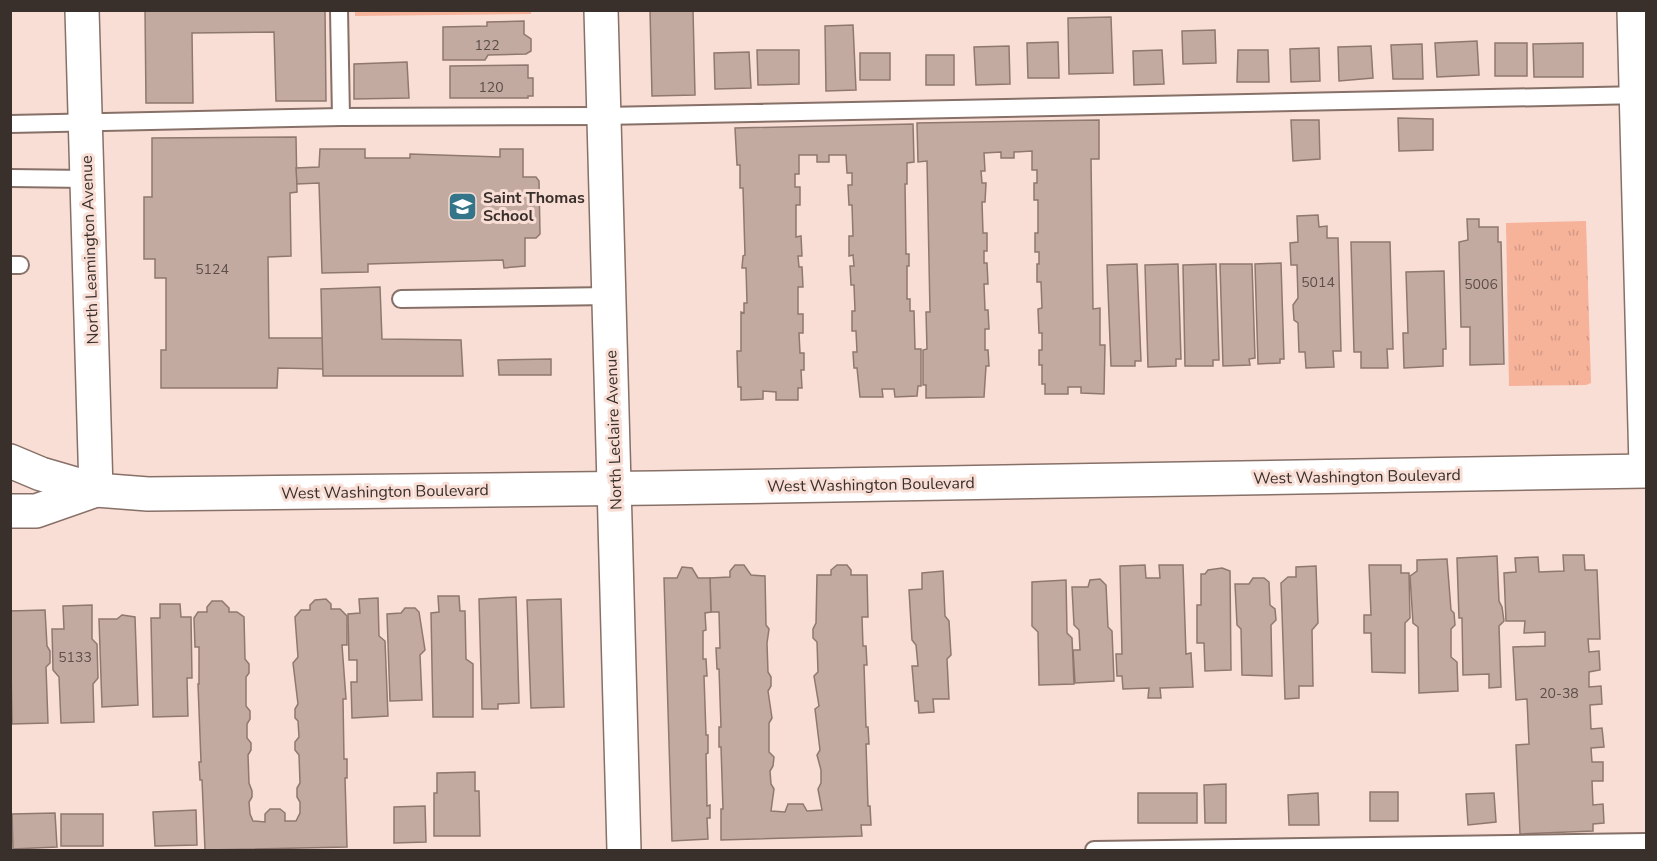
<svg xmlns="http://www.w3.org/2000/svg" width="1657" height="861" font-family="'Nunito Sans',sans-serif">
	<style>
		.grass { fill: url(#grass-tufts) }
		.building { fill: #c3aaa1; stroke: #8f786f; stroke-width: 1.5 }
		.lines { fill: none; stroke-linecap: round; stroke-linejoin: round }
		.lane-casing { stroke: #877068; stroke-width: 20 }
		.street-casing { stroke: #877068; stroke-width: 36 }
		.secondary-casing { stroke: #877068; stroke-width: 36 }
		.lane { stroke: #fff; stroke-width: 16 }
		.street { stroke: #fff; stroke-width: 33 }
		.secondary { stroke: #fff; stroke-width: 33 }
		.labels { text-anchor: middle; stroke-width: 6; stroke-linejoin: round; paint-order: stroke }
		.number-label { font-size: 14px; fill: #5c4e48 }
		.poi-label { font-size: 16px; font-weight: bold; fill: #392f2b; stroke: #f8ded5; text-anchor: start }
		.street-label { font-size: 16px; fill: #392f2b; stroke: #f8ded5 }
	</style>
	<defs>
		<pattern id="grass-tufts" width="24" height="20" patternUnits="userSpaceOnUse" patternTransform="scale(1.5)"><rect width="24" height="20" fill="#f7b29a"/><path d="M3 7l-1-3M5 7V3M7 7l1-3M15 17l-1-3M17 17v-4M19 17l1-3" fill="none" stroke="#d49985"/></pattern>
	</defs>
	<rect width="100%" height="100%" fill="#f8ded5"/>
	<g class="grass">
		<path d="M531 10V14L355 16V10Z"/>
		<path d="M1586 221 1591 383 1586 385 1509 386 1506 223Z"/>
	</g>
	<g class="building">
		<path d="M145 10H325L326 101H276L274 32 192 33 193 103H146Z"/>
		<path d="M650 10H693L695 95 652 96Z"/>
		<path d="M1111 17 1113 73 1069 74 1068 18Z"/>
		<path d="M524 21V34L531 39V51L526 54 488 55 485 60H443V27L487 26V22Z"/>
		<path d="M853 25 856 90 826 91 825 26Z"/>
		<path d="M1215 30 1216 63 1183 64 1182 31Z"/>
		<path d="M1477 41 1479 75 1437 77 1435 43Z"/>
		<path d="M1058 42 1059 78H1028L1027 43Z"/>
		<rect x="1495" y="43" width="32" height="33"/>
		<path d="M1583 43V77H1534L1533 44Z"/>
		<path d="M1422 44 1423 79H1393L1391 45Z"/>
		<path d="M1009 46 1010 84 976 85 974 47Z"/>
		<path d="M1371 46 1373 78 1339 81 1338 47Z"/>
		<path d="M1319 48 1320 81 1291 82 1290 49Z"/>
		<path d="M757 50H799V84L758 85Z"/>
		<path d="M1162 50 1164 84 1134 85 1133 51Z"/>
		<path d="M1238 50H1268L1269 82H1237Z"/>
		<path d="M749 52 751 88 715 89 714 53Z"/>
		<rect x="860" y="53" width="30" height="27"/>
		<rect x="926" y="55" width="28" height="30"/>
		<path d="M407 62 409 98 354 99V64Z"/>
		<path d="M528 65V78H533V96H528V98H450V66Z"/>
		<path d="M1398 118 1433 119V150L1399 151Z"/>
		<path d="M1099 120V159H1091L1093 309 1100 308V345H1105L1104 394 1081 393V387H1068V394H1045V384H1042V365H1039V350H1042V333H1039L1038 309 1042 308 1041 282H1037V264H1039V252H1035V233H1038V200H1034V183H1037V170H1032V151L1014 152V158H1001V152L984 153 985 171H981L982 183H986L985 202H982L983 233H987V251H984V263H987L988 284H984L985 310H988L989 329H985V350H988L989 366H986L984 397 926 398V385H923V350L927 349 926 312H930L927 161 918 162 917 123Z"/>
		<path d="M1291 120H1319L1320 159 1293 161Z"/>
		<path d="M913 124 914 162 907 163V184H905L906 254H909V266H907V299H910V311H914L915 349H921V386H918L917 396 895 397 894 389H882L883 397H860L857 368H854L853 352H857L856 331H852V311H855L854 285H851L850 266H854L853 255 849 256V236H853L852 205H849L848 185H852V173H847L846 155H829V162H817V155H799V174H795V187H800V205H796V237L801 236 802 256H798L799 267H802L803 287H798V314H803V333H799L800 353H804V370H801L802 388H798V400H776V392L763 391V399L741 400V387H738L737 351H741V312L744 313V303H747L746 268H742L743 256 745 255 743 188H740V165H737L735 128Z"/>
		<path d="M296 137 297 192 290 193 291 256 268 257 269 338H323V369L278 368 277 388H161V350H166V278H155V259H144V197H152V138Z"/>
		<path d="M320 149H365V158H410V154L500 157V149H523V177H536L539 181 540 234 536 238H525V266L504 268 503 260 368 264V272L322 273 319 183 297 184 296 168 319 167Z"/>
		<path d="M1318 215 1319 227 1327 226V238H1338L1341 351H1333L1334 367 1306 368 1305 352H1299L1298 323 1294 320 1293 305 1298 298 1297 265H1291L1290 243 1298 242 1297 216Z"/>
		<path d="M1467 219H1479V227H1498V242H1501L1504 364 1470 365V327H1461L1459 242 1468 240Z"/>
		<path d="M1351 242H1390L1393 349H1387L1388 368H1361V352H1354Z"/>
		<path d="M1281 263 1284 359H1280V363L1258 364 1255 264Z"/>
		<path d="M1137 264 1141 361H1135V366H1111L1107 265Z"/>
		<path d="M1178 264 1181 359H1176V366L1148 367 1145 265Z"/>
		<path d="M1216 264 1219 360H1213V366H1185L1183 265Z"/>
		<path d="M1220 264H1252L1255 358 1249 359 1250 365 1223 366Z"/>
		<path d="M1444 271 1446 349H1443V366L1404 368 1403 333H1408L1406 272Z"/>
		<path d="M380 287 382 339 461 340 463 376H323L321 289Z"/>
		<path d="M551 359V375H499L498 360Z"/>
		<path d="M1563 555H1584L1585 570H1597L1600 639H1588L1589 652 1599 651 1600 670 1589 672V687L1601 686 1602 704 1590 705 1591 729 1602 728 1604 747 1591 748 1592 762H1603V781H1592L1593 805 1603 804 1604 823 1593 824V831L1520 834 1516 745 1529 744 1527 699 1516 700 1513 647 1545 646V632L1524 633 1525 621H1506L1504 573 1516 572 1515 558 1538 557 1539 572 1564 571Z"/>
		<path d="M1497 556 1499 601 1502 607 1504 621 1499 626 1501 687 1489 688V674L1463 675 1462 618H1459L1457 558Z"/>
		<path d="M1447 559 1451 610 1454 613 1455 625 1451 629V657L1457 662 1458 691 1419 693 1418 627 1413 623 1410 576 1417 571V560Z"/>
		<path d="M735 565H744L751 575 765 576 766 625 769 629 767 643 768 672 771 677V686L768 691 772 718 769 723V752L774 757 773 766 770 771 771 784 774 789 771 811 785 812 788 804H803L807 811 822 810 818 789 821 783V770L817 755 820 750 815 709 819 706 814 676 818 672 817 642 813 638V629L816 623 817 575H831V570L837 565H847L851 570V575H867L868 617H862L863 646H866L867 665H864L866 727H868L869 744H866L868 806H870L871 825H861L862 836 721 840V809H723L721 747H719V727H721L719 669H717L716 648H720L719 612H711L710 578 730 577V571Z"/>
		<path d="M1145 565 1146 578H1160L1159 565H1183L1186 654 1191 653 1193 687 1160 688 1161 698H1148L1149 688 1123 689 1122 676H1117L1116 654H1122L1120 566Z"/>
		<path d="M1369 565H1401V573H1409L1410 618 1405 623V673L1372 672 1371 633H1364V615H1371Z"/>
		<path d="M1316 566 1318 623 1312 630 1313 686H1299V698L1285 699 1281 583 1288 577H1296V567Z"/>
		<path d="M682 567 692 568 698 578H710L711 612 705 613 706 630 703 631V659H706L707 676H704L706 735H708V753L706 754 707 806 710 805V818H707L708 839 672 841 664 578H677Z"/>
		<path d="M1222 568 1230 571 1231 670 1205 671 1204 643H1197V605H1201V574H1205L1208 570Z"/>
		<path d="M943 571 945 616 949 621 951 655 947 659 949 699H933L934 712 919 713 918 701H915L912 666H918L916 645 912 640 909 590 922 589V573Z"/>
		<path d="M1253 578H1264L1269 582 1270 605 1275 609 1276 620 1271 625 1272 676 1242 675 1241 629 1237 625 1235 584H1249Z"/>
		<path d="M1100 579 1106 585 1108 627 1112 631 1114 681 1075 683 1073 650H1080L1079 630 1074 625 1072 587H1088L1090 580Z"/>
		<path d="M1066 580 1067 633 1072 638 1074 684 1039 685 1038 632 1032 626V582Z"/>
		<path d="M438 596H459L460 611H465L466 659 473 664V717H433L431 613 439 612Z"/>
		<path d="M516 597 519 703 498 704V709H482L479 599Z"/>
		<path d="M378 598 379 636 385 641 388 716 352 718 351 682H357V660H349L348 614 360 613 359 599Z"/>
		<path d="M326 599 331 604V609H340L347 616V645H342L346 699H343L344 759H347V778H345L347 847 205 850 202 780H200L199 762H201L198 684H199V647H195L194 618 198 612H207V607L212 601H222L229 608V612H237L244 617 245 659 249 664V673L246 677V706L250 711V719L247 724V738L251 743V750L248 755 249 783 252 791V797L249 802 250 814 253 821 265 822V814L270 809H280L285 813V821H296L300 813V802L297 797V788L300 783 299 755 295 750V742L299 737 298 721 295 718V709L298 704 293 663 298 657 295 617 301 610H310V605L315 600Z"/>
		<path d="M561 599 564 707 531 708 527 600Z"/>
		<path d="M160 604H180L181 617H191L192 678H187L188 716 153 717 151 618H160Z"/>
		<path d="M92 605V639L97 644 98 678 93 684 94 722 61 723 59 677 53 670 52 629H64L63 606Z"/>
		<path d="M405 608H415L419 612 425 650 420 655 422 700 390 701 387 614 401 613Z"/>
		<path d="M45 610 47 646 50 651V663L46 667 48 723 12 724 10 611Z"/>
		<path d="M122 615 135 617 138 705 102 707 99 619H117Z"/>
		<path d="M475 772V791H479L480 836H434V793H437V773Z"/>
		<path d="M1226 784V823H1205L1204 785Z"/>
		<rect x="1370" y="792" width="28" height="29"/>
		<rect x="1138" y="793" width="59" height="30"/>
		<path d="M1318 793 1319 825H1289L1288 795Z"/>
		<path d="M1494 793 1496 822 1468 825 1466 794Z"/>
		<path d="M425 806 426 842 394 843V807Z"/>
		<path d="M196 810 197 845 155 846 153 812Z"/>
		<path d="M55 813 57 847 13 849 12 814Z"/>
		<rect x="61" y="814" width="42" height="32"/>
	</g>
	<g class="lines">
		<defs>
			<g id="lane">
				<path d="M339 10 341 117"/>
				<path d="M10 124 341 117 604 116 1643 95"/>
				<path d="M10 178 87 179"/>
				<path d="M10 265H20"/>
				<path d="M401 299 609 296"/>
				<path d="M1094 850 1646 842"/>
			</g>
			<g id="street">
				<path d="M601 10 624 850"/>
				<path d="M1634 10 1646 466"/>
				<path d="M10 511H36L96 490 82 10"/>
			</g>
			<path id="secondary" d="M10 461 41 474 96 490 148 494 655 488 1646 471"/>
		</defs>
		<use href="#lane" class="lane-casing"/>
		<use href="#street" class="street-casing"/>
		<use href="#secondary" class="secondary-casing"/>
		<use href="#lane" class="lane"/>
		<use href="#street" class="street"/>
		<use href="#secondary" class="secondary"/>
	</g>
	<defs>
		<symbol id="school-square" viewBox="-11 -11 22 22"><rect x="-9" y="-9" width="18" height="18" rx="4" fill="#357589" stroke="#f8ded5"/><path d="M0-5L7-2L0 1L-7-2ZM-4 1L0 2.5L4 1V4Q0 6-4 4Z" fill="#fff"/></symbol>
	</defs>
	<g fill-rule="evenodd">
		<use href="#school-square" x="446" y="190" width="33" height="33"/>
	</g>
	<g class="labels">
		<g class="number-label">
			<text x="487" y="50">122</text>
			<text x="491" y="92">120</text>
			<text x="212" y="274">5124</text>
			<text x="1318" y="287">5014</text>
			<text x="1481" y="289">5006</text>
			<text x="75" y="662">5133</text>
			<text x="1559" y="698">20-38</text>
		</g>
		<g class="poi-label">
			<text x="483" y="203">Saint Thomas<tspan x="483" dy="18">School</tspan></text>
		</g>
		<g class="street-label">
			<text transform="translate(89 250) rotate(-92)" y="6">North Leamington Avenue</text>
			<text transform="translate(613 430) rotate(-92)" y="6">North Leclaire Avenue</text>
			<text transform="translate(1357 476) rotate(-1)" y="6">West Washington Boulevard</text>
			<text transform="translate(871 484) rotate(-1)" y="6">West Washington Boulevard</text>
			<text transform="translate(385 491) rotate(-1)" y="6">West Washington Boulevard</text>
		</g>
	</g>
	<rect width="1657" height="861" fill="none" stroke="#392f2b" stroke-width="24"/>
</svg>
